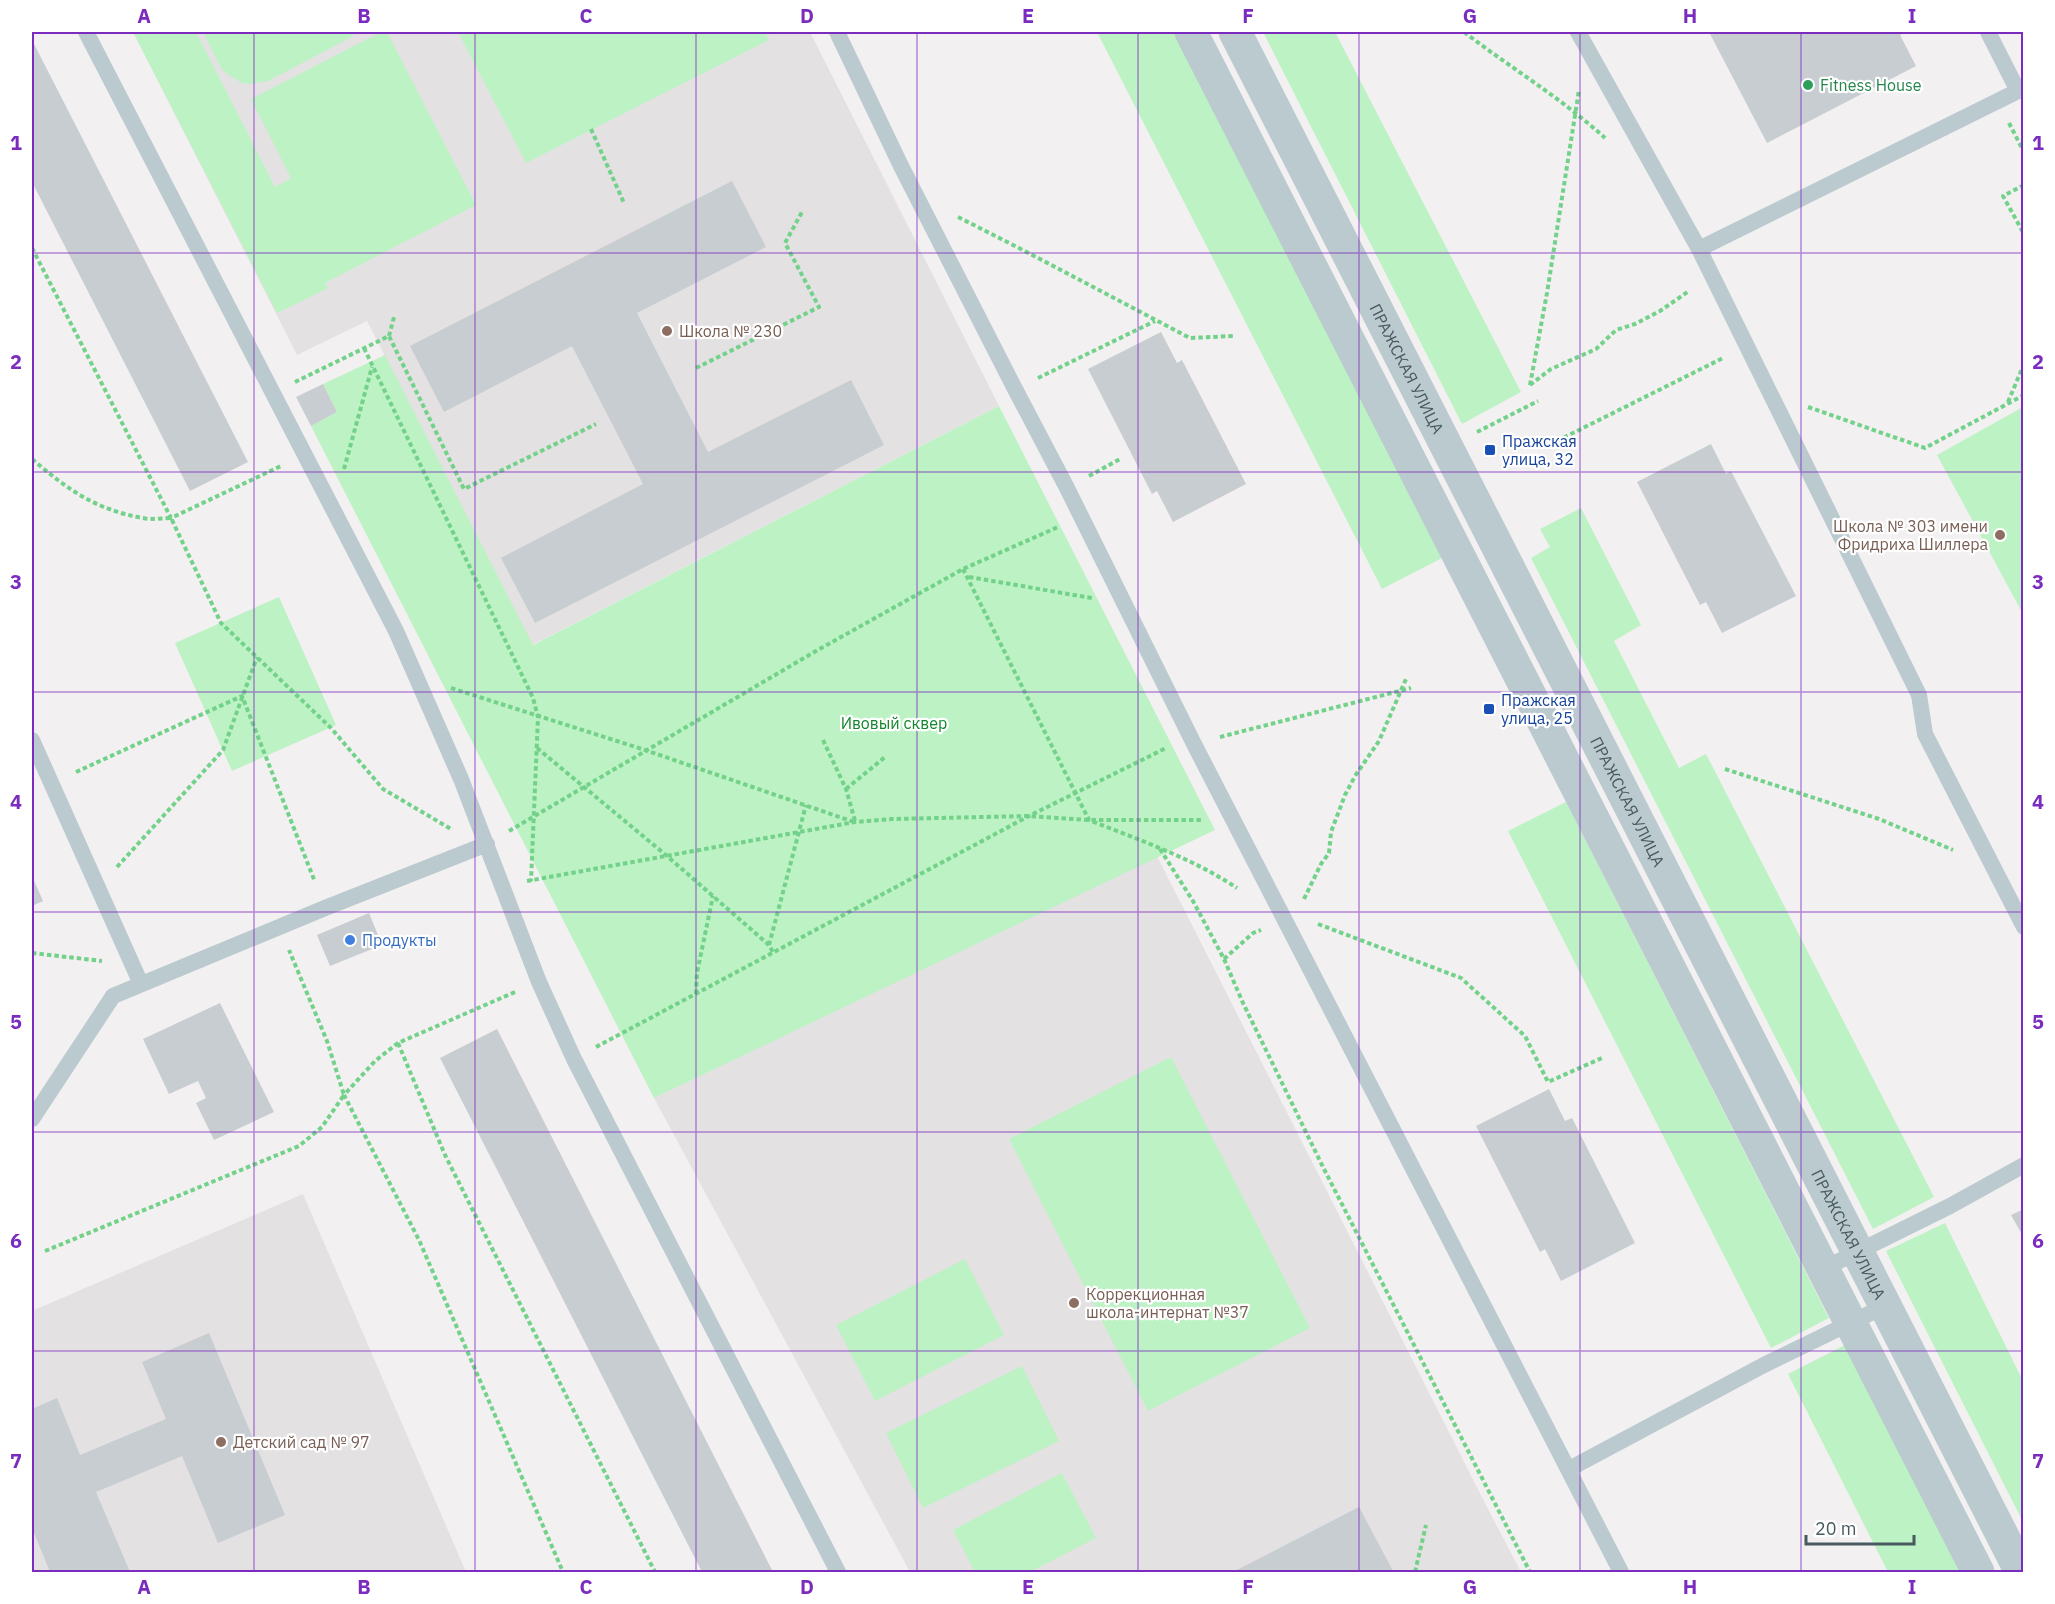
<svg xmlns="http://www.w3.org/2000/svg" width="2055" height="1604" font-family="'IBM Plex Sans',sans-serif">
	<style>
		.education { fill: #e4e1e3 }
		.green { fill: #bdf2c4 }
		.building { fill: #c7cdd0 }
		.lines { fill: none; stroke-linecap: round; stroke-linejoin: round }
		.path { stroke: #73d28a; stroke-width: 4; stroke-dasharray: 4.5 3; stroke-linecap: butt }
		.service { stroke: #bbcace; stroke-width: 16 }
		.tertiary { stroke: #bbcace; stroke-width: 33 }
		.grid { fill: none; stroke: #7b2cbf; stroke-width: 1.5; stroke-opacity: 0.55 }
		.leisure-dot { fill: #2e9e5b; stroke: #fff; stroke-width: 2 }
		.education-dot { fill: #8d6e63; stroke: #fff; stroke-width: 2 }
		.transit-dot { fill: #1a4fb4; stroke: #fff; stroke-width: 2 }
		.shop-dot { fill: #3f7fe0; stroke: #fff; stroke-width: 2 }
		.labels { text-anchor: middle; stroke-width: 4.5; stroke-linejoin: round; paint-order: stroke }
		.leisure-label { font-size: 16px; fill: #27864d; stroke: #fff; text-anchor: start }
		.education-label { font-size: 16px; fill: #785e54; stroke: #fff; text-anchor: start }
		.street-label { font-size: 16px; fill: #475a5f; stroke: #fff }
		.transit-label { font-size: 16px; fill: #164399; stroke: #fff; text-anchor: start }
		.park-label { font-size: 16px; fill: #12862d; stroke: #fff }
		.shop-label { font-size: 16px; fill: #366cbe; stroke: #fff; text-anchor: start }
		.neatline { fill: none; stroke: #7b2cbf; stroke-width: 2 }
		.grid-label { font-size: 20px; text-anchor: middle; font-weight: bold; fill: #7b2cbf }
	</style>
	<rect width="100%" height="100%" fill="#f3f0f1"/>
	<g class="education">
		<path d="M133 32H810L999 406 532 645 367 321 297 355Z"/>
		<path d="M1157 856 1488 1509 1521 1572H910L654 1098Z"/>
		<path d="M303 1194 466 1572H32V1311Z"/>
	</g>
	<g class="green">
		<path d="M133 32H196L275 187 291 178 251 99 381 32H387L476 205 325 283 328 288 277 313Z"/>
		<path d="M203 32H357L348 39 268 81 250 84 242 83 227 74 221 68Z"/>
		<path d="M458 32H765L769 40 526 163Z"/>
		<path d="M1097 32H1174L1442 558 1382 589Z"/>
		<path d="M1263 32H1335L1521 392 1462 424Z"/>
		<path d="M385 355 533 645 999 406 1215 830 654 1098 311 426 337 412 323 384Z"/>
		<path d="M2023 407V614L1937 455Z"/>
		<path d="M1581 508 1641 625 1614 641 1679 768 1706 754 1934 1197 1873 1229 1531 558 1550 547 1540 529Z"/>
		<path d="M279 597 336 725 232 771 175 643Z"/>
		<path d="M1566 802 1829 1318 1771 1348 1508 831Z"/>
		<path d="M1171 1057 1310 1328 1148 1411 1009 1139Z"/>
		<path d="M1945 1223 2023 1381V1522L1886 1251Z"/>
		<path d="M965 1259 1004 1335 875 1401 836 1325Z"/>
		<path d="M1845 1345 1960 1572H1888L1788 1374Z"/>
		<path d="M1022 1366 1059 1441 923 1508 886 1433Z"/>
		<path d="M1062 1473 1096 1538 1030 1572H975L953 1530Z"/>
	</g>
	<g class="building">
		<path d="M1709 32H1907L1900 35 1916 66 1767 143Z"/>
		<path d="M32 40 248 462 190 491 32 182Z"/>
		<path d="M732 181 766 247 637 313 708 452 851 380 884 445 535 623 501 558 643 484 572 346 444 412 410 346Z"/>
		<path d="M1161 332 1177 363 1182 360 1246 484 1173 522 1157 491 1152 494 1088 369Z"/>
		<path d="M323 384 337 412 311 426 296 397Z"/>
		<path d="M1711 444 1726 474 1731 471 1796 596 1722 633 1706 602 1700 605 1637 482Z"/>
		<path d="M32 876 43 901 32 906Z"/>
		<path d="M369 913 382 945 330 966 317 935Z"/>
		<path d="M220 1003 274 1112 214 1140 196 1103 206 1098 198 1081 169 1094 143 1039Z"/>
		<path d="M497 1029 632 1295 773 1572H702L440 1058Z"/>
		<path d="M1549 1089 1565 1121 1572 1118 1635 1243 1561 1281 1545 1249 1540 1252 1476 1126Z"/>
		<path d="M2024 1209V1238L2011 1215Z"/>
		<path d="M209 1333 285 1515 218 1543 182 1456 96 1492 130 1572H50L32 1528V1409L57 1398 80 1455 166 1419 142 1362Z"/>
		<path d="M1359 1507 1393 1571 1233 1572Z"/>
	</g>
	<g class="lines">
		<g class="path">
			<path d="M1464 32C1511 68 1561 98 1605 138"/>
			<path d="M2009 123 2024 152"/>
			<path d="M591 129 624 203"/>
			<path d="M2024 185 2003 196 2024 234"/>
			<path d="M958 217 1019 248 1190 338 1233 336"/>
			<path d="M32 248 171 518 281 466"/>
			<path d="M389 336 394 317"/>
			<path d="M364 348 533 698 538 717 531 881"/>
			<path d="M696 368 819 307 785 243 802 212"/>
			<path d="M1038 378 1155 321"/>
			<path d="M295 382 389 336 464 489 596 424"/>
			<path d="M1530 385 1547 293 1579 90"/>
			<path d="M1530 385 1551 369 1596 349 1616 330 1635 324 1660 311 1689 291"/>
			<path d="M2008 402 2024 364"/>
			<path d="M1808 407 1925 448 2024 395"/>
			<path d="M1477 432 1538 401"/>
			<path d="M1557 441 1723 358"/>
			<path d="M32 459C67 489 96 510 143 518 152 520 162 518 171 518L221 623 331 728 383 789 451 829"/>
			<path d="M344 469 372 367"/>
			<path d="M1089 476 1120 459"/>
			<path d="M963 569 1089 820C1139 840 1192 858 1237 888"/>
			<path d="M969 577 1092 598"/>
			<path d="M451 688 645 750 854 822"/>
			<path d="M1220 737 1411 688"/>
			<path d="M823 740 846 789 855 821"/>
			<path d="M537 748 667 856 769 945 774 954"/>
			<path d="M1725 769 1879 819 1953 850"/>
			<path d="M76 772 242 696 315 882"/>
			<path d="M846 789 885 757"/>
			<path d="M509 831 816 651 963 569 1058 527"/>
			<path d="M1160 849 1193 901 1224 959 1243 1003 1323 1167 1530 1572"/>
			<path d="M117 867 223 750 257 657"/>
			<path d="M527 881 855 822 892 819 1029 816 1089 820H1204"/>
			<path d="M1304 899 1321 864 1329 853 1331 832 1345 795 1355 776 1379 741 1406 679"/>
			<path d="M1318 924 1461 978 1525 1036 1548 1082 1602 1058"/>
			<path d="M769 945 806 805"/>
			<path d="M32 953 102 961"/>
			<path d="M1224 959 1253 933 1261 930"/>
			<path d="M515 992 398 1043 375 1061 344 1095 419 1240 563 1572"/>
			<path d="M696 994 697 973 713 896"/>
			<path d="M398 1043 445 1155 655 1572"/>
			<path d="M596 1047 1029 816 1166 748"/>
			<path d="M45 1251 299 1146 322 1127 344 1095 327 1041 289 950"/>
			<path d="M1415 1572 1426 1525"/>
		</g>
		<g class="service">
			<path d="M86 32 396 631 461 779 539 982 574 1059 838 1572"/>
			<path d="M837 32 901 166 1015 389 1067 488 1194 744 1621 1572"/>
			<path d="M1578 32 1699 249 1919 695 1925 734 2024 927"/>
			<path d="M1988 32 2018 91"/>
			<path d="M1699 249 2024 88"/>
			<path d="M32 740 141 984"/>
			<path d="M32 1119 113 996 325 908 487 844"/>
			<path d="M1823 1269 1950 1206 2024 1165"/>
			<path d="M1569 1469 1762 1366 1885 1306"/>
		</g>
		<g class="tertiary">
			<path d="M1191 32 1978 1572"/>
			<path id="s1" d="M1235 32 2021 1572"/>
		</g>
	</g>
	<path class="grid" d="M254 32V1572M475 32V1572M696 32V1572M917 32V1572M1138 32V1572M1359 32V1572M1580 32V1572M1801 32V1572M32 253H2024M32 472H2024M32 692H2024M32 912H2024M32 1132H2024M32 1351H2024"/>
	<circle class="leisure-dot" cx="1808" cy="85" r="6"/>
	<g class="education-dot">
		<circle cx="667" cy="331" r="6"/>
		<circle cx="2000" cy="535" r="6"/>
		<circle cx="1074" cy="1303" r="6"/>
		<circle cx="221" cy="1442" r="6"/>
	</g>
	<g class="transit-dot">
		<rect x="1484" y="444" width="12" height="12" rx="3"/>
		<rect x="1483" y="703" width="12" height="12" rx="3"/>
	</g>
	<circle class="shop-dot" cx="350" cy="940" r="6"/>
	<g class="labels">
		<g class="leisure-label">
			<text x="1820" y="91">Fitness House</text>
		</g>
		<g class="education-label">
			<text x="679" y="337">Школа № 230</text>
			<text x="1988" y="532" text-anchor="end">Школа № 303 имени<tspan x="1988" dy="18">Фридриха Шиллера</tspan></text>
			<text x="1086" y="1300">Коррекционная<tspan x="1086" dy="18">школа-интернат №37</tspan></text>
			<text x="233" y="1448">Детский сад № 97</text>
		</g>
		<g class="street-label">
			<text dy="6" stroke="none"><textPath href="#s1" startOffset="378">ПРАЖСКАЯ УЛИЦА</textPath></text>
			<text dy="6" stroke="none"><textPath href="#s1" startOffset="864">ПРАЖСКАЯ УЛИЦА</textPath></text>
			<text dy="6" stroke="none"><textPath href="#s1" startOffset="1350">ПРАЖСКАЯ УЛИЦА</textPath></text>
		</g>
		<g class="transit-label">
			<text x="1502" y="447">Пражская<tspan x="1502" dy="18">улица, 32</tspan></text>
			<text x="1501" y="706">Пражская<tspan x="1501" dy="18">улица, 25</tspan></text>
		</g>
		<g class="park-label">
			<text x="894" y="729">Ивовый сквер</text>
		</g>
		<g class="shop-label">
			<text x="362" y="946">Продукты</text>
		</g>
	</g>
	<rect width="2055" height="1604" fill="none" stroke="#ffffff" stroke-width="66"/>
	<path d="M1806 1535v9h108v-9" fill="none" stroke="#475a5f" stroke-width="3"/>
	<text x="1815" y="1535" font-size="18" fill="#475a5f" stroke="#ffffff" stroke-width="4.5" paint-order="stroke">20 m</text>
	<rect x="33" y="33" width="1989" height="1538" class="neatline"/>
	<g class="grid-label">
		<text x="144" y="23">A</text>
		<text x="364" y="23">B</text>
		<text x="586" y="23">C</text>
		<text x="807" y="23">D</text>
		<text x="1028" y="23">E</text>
		<text x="1248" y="23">F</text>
		<text x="1470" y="23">G</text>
		<text x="1690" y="23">H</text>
		<text x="1912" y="23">I</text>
		<text x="16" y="150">1</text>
		<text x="2038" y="150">1</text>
		<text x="16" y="369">2</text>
		<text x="2038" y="369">2</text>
		<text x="16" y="589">3</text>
		<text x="2038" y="589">3</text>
		<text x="16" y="809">4</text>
		<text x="2038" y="809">4</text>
		<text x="16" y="1029">5</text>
		<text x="2038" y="1029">5</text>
		<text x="16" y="1248">6</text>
		<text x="2038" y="1248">6</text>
		<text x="16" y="1468">7</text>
		<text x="2038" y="1468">7</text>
		<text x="144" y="1594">A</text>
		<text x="364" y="1594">B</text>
		<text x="586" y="1594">C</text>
		<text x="807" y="1594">D</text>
		<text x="1028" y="1594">E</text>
		<text x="1248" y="1594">F</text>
		<text x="1470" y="1594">G</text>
		<text x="1690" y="1594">H</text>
		<text x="1912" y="1594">I</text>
	</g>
</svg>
